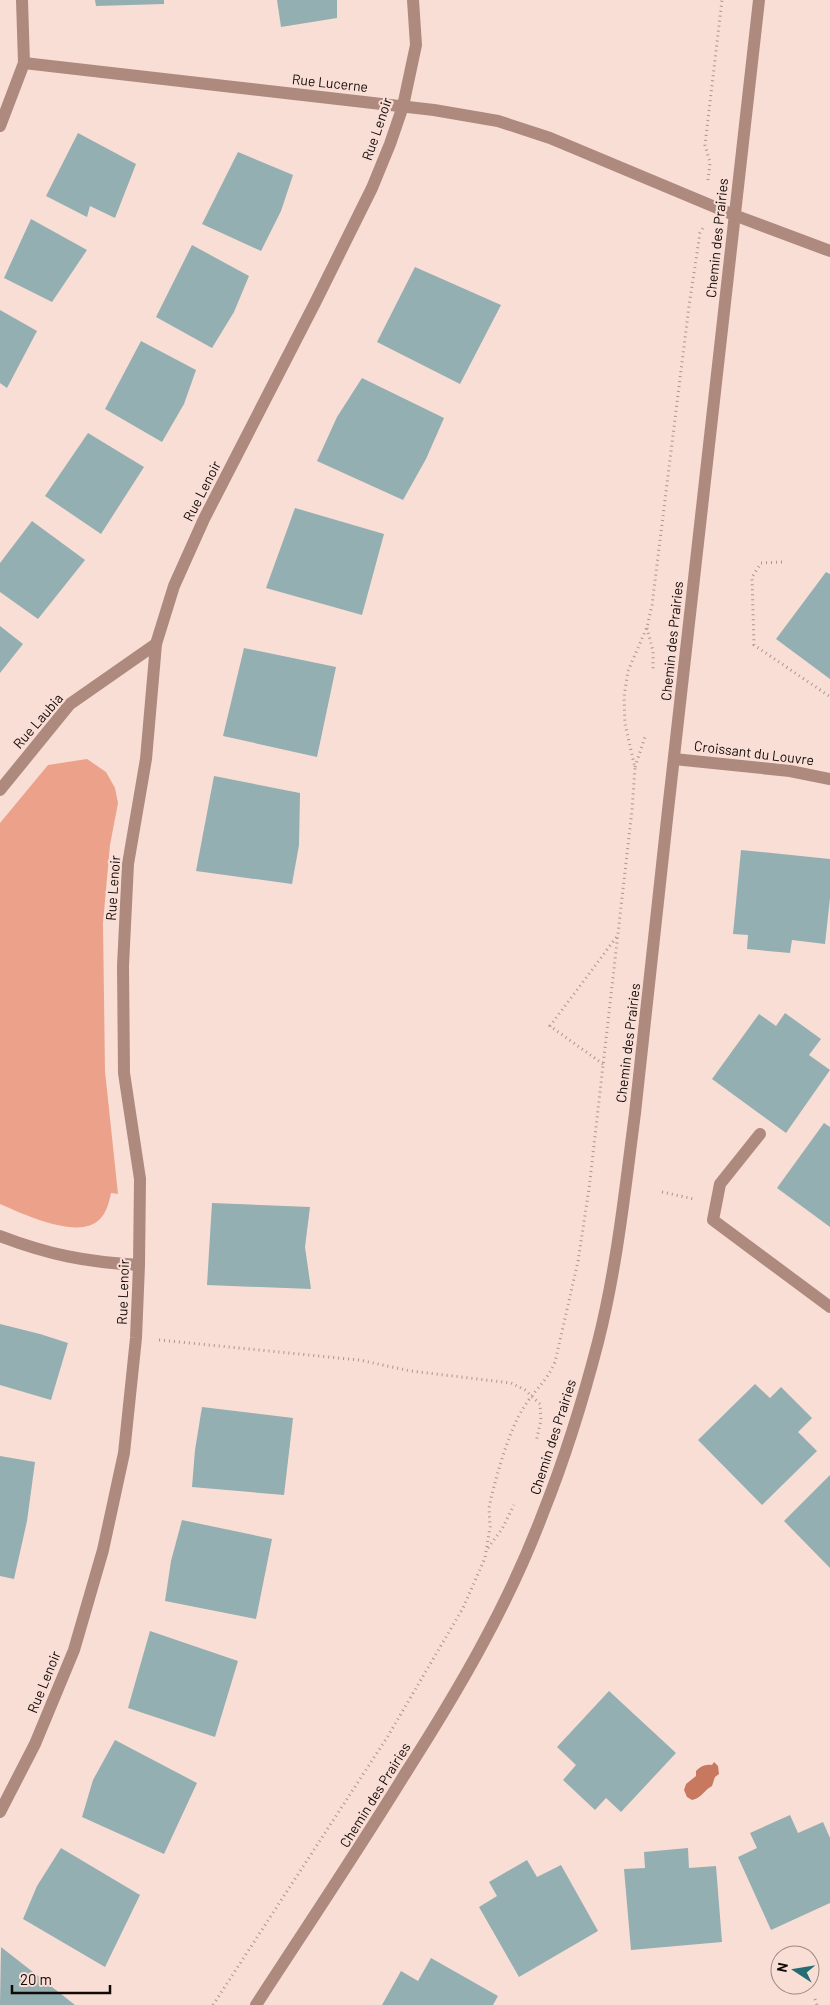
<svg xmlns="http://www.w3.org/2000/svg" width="830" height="2005" font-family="Barlow,sans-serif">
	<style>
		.green { fill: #eca28a }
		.water { fill: #c8785f }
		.building { fill: #93afb2 }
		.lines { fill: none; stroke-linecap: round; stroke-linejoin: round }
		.path { stroke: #aa958f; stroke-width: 3; stroke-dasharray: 1 4; stroke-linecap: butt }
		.minor { stroke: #ae897e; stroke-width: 12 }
		.tertiary { stroke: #ae897e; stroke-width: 12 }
		.labels { text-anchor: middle; stroke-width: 4.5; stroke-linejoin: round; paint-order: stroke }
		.street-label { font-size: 14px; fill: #120907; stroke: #f9ded6 }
	</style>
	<rect width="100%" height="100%" fill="#f9ded6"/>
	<path class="green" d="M87 759 106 772 115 788 118 803 110 845 103 923 105 1071 118 1194 111 1193C109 1202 107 1212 100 1219 80 1241 23 1214 0 1204V823L48 765Z"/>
	<path class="water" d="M714 1762 718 1766 719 1774 715 1777 712 1786C704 1790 702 1798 692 1800L687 1797 684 1790 686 1784 696 1776V1771C701 1766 705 1764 712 1765Z"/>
	<g class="building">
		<path d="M95 0H164V4L96 6Z"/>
		<path d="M277 0H337V18L281 27Z"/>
		<path d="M78 133 136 164 115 218 90 206 87 217 46 196Z"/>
		<path d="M238 152 293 175 281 211 261 251 202 224Z"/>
		<path d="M31 219 87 250 52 302 4 278Z"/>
		<path d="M192 245 249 276 234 312 212 348 156 317Z"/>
		<path d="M415 267 501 305 460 384 377 342Z"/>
		<path d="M0 310 37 331 7 388 0 383Z"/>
		<path d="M141 341 196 370 184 404 162 442 105 409Z"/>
		<path d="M362 378 444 418 426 459 403 500 317 461 337 417Z"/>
		<path d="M88 433 144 467 101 534 45 496Z"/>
		<path d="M295 508 384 534 362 615 266 588Z"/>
		<path d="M32 521 85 560 38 619 0 592V563Z"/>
		<path d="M826 572 830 574V679L776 639Z"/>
		<path d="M0 626 23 644 0 673Z"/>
		<path d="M244 648 336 667 317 757 223 736Z"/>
		<path d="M214 776 300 793 299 845 292 884 196 871Z"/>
		<path d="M741 850 830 859V898L825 944 792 940 790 953 747 949 748 935 733 934Z"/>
		<path d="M785 1013 821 1039 809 1055 830 1070 786 1133 712 1079 759 1014 776 1026Z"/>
		<path d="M824 1123 830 1127V1227L777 1188Z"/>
		<path d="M212 1203 310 1207 305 1247 311 1289 207 1285Z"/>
		<path d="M0 1324 40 1334 68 1343 51 1400 0 1385Z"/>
		<path d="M755 1384 770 1398 781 1387 812 1418 798 1432 817 1451 762 1505 698 1440Z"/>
		<path d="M202 1407 293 1418 284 1495 192 1487 195 1450Z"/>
		<path d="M0 1456 35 1462 27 1521 14 1579 0 1576Z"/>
		<path d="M830 1475V1568L784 1521Z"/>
		<path d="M182 1520 272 1539 256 1619 165 1601 171 1561Z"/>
		<path d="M150 1631 238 1661 215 1737 128 1708Z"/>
		<path d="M609 1691 676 1753 621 1812 606 1798 595 1810 563 1780 576 1765 557 1747Z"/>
		<path d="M115 1740 197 1783 164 1854 82 1817 93 1780Z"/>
		<path d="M790 1815 798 1833 823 1822 830 1838V1903L771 1930 738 1857 757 1848 750 1833Z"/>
		<path d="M61 1848 140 1895 105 1967 23 1919 37 1886Z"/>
		<path d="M688 1848 689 1868 716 1866 722 1942 631 1950 624 1869 645 1868 644 1852Z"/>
		<path d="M527 1860 537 1877 561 1865 598 1931 519 1977 479 1907 497 1896 489 1882Z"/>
		<path d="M1 1947 75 2005H0Z"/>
		<path d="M431 1958 498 1996 493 2005H382L401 1971 418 1981Z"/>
	</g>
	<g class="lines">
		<g class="path">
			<path d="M708 180 710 163 705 145 722 0"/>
			<path d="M782 562 761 563 752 577 754 645 829 696"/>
			<path d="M647 628 653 651V669"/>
			<path d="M635 767 645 737"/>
			<path d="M603 1064 550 1026 618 935"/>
			<path d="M662 1192 694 1199"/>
			<path d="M159 1340 359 1360 411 1371 511 1383 525 1390 540 1404 541 1420 536 1442"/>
			<path d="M488 1548 502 1529 514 1505"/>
			<path d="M815 1999 817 2005"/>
			<path d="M213 2005 388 1736 463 1608 485 1558 490 1527 489 1508 491 1498C498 1471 509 1430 524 1407 535 1389 546 1383 555 1362L578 1261 589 1189 632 810 635 768 625 724 624 697 628 671 647 627 652 605 689 306 700 233 704 226"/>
		</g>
		<g class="minor">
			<path d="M24 63 434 110 498 121 550 138 734 215 830 251"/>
			<path d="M0 126 24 63 22 0"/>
			<path d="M674 759 790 771 830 779"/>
			<path d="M0 790 70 704 156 644"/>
			<path d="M760 1134 720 1184 713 1220 830 1307"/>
			<path d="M0 1236C50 1255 86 1262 139 1265"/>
			<path d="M0 1812 35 1744 74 1650 103 1550 124 1453 136 1338 139 1265 140 1179 124 1073 123 966 128 864 146 759 156 644 174 586 204 519 316 301 372 188 390 144 403 106 416 45 413 0"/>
		</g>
		<path class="tertiary" d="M256 2005C306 1928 357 1852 405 1774 458 1691 508 1606 543 1513 565 1458 583 1400 598 1342 617 1267 625 1190 635 1113 646 1015 657 917 667 819 696 546 727 273 759 0"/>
	</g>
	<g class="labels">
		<g class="street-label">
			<text transform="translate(330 83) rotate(6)" y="5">Rue Lucerne</text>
			<text transform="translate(377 129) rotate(-71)" y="5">Rue Lenoir</text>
			<text transform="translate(717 238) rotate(-84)" y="5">Chemin des Prairies</text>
			<text transform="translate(202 491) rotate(-63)" y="5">Rue Lenoir</text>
			<text transform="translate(672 641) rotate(-84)" y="5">Chemin des Prairies</text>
			<text transform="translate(38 721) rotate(-49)" y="5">Rue Laubia</text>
			<text transform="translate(754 753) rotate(7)" y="5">Croissant du Louvre</text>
			<text transform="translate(113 888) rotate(-86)" y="5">Rue Lenoir</text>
			<text transform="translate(628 1043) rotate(-83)" y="5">Chemin des Prairies</text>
			<text transform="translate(123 1292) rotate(-88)" y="5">Rue Lenoir</text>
			<text transform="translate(553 1437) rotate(-72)" y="5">Chemin des Prairies</text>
			<text transform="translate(44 1682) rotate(-68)" y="5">Rue Lenoir</text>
			<text transform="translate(375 1795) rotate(-58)" y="5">Chemin des Prairies</text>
		</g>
	</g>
	<g transform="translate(795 1970) rotate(282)"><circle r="24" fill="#f9ded6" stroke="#9d8983"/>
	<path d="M0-4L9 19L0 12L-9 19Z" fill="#236d74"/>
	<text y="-8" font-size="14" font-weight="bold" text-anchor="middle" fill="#120907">N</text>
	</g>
	<path d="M12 1985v8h98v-8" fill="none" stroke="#120907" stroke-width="2.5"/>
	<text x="20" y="1985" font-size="15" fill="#120907" stroke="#f9ded6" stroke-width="4" paint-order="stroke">20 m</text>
</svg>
